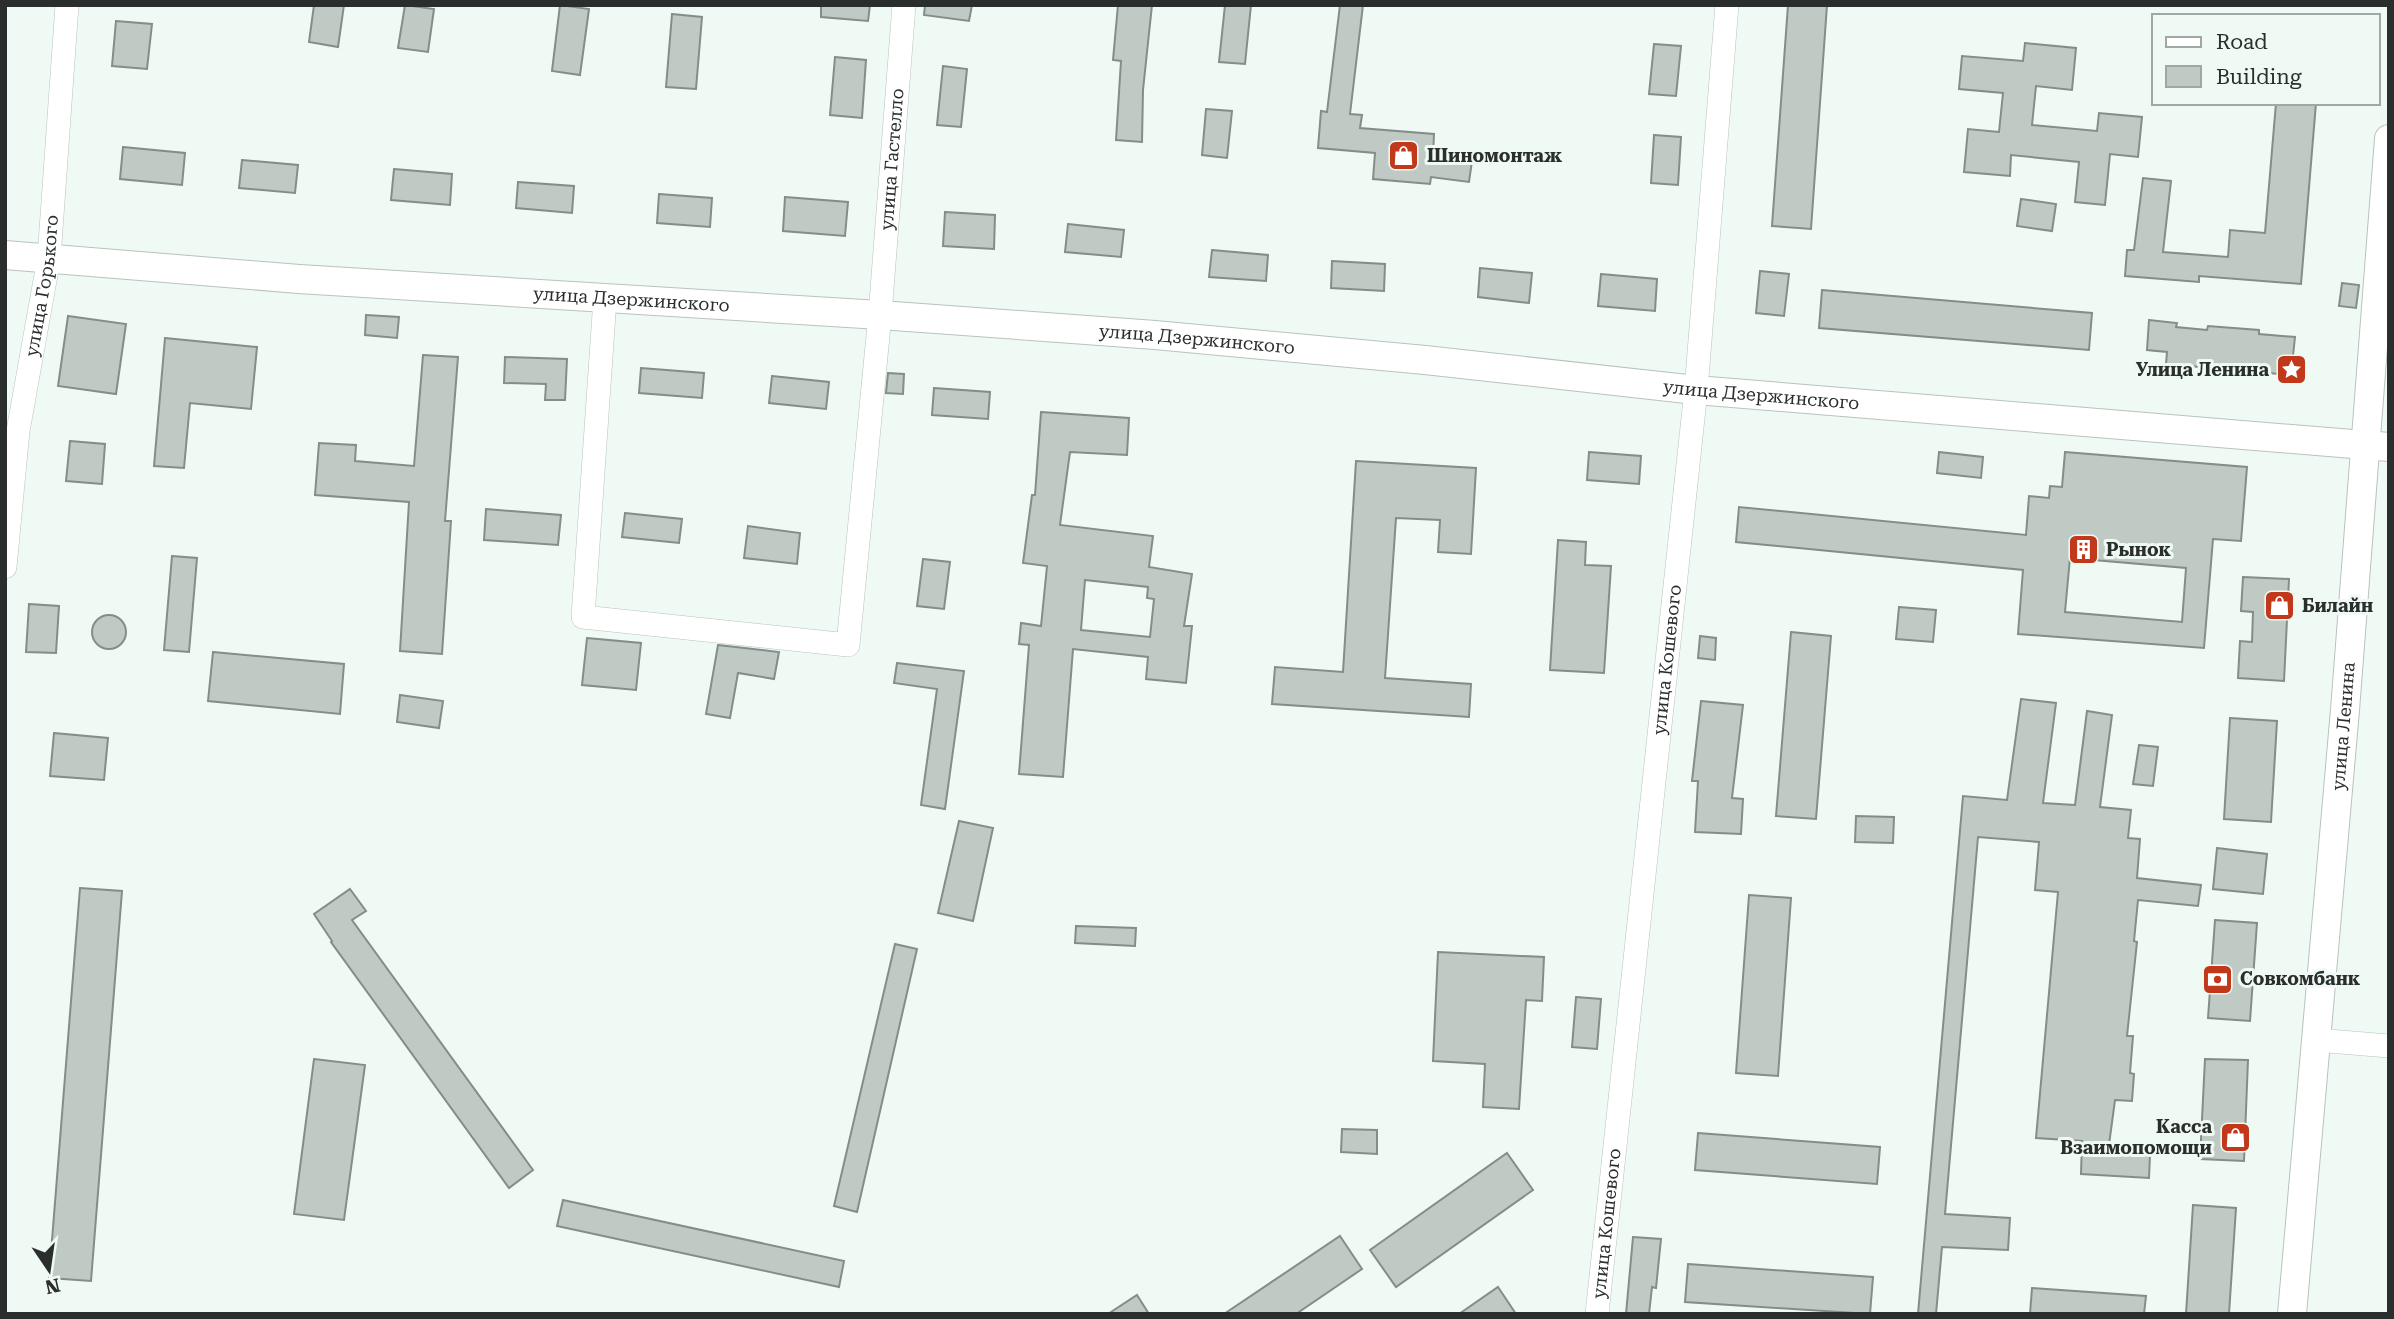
<svg xmlns="http://www.w3.org/2000/svg" width="2394" height="1319" font-family="'Roboto Serif',serif">
	<style>
		.building { fill: #c0cac5; stroke: #848d88; stroke-width: 2; fill-rule: evenodd }
		.lines { fill: none; stroke-linecap: round; stroke-linejoin: round }
		.minor-casing { stroke: #b9c3bd; stroke-width: 24 }
		.tertiary-casing { stroke: #b9c3bd; stroke-width: 30 }
		.minor { stroke: #fff; stroke-width: 23 }
		.tertiary { stroke: #fff; stroke-width: 28 }
		.labels { text-anchor: middle; stroke-width: 6; stroke-linejoin: round; paint-order: stroke }
		.poi-label { font-size: 18px; font-weight: bold; fill: #2a2e2c; stroke: #f0faf4; text-anchor: start }
		.street-label { font-size: 18px; fill: #2a2e2c; stroke: #f0faf4 }
	</style>
	<rect width="100%" height="100%" fill="#f0faf4"/>
	<g class="building">
		<path d="M314 5H344L338 47 309 42Z"/>
		<path d="M405 5 434 9 428 52 398 48Z"/>
		<path d="M560 5 589 9 580 75 552 71Z"/>
		<path d="M821 5H870L868 21 821 17Z"/>
		<path d="M925 5H972L969 21 924 15Z"/>
		<path d="M1118 5H1152L1143 90 1142 142 1116 140 1121 61 1113 60Z"/>
		<path d="M1225 5H1251L1245 64 1219 62Z"/>
		<path d="M1340 5H1363L1350 114 1362 115 1360 128 1434 134 1433 156 1472 161 1469 182 1431 177 1430 184 1373 179 1375 153 1318 148 1321 111 1327 112Z"/>
		<path d="M1788 5H1827L1811 229 1772 226Z"/>
		<path d="M672 14 702 17 696 89 666 87Z"/>
		<path d="M116 21 152 24 147 69 112 66Z"/>
		<path d="M2025 43 2076 48 2072 90 2036 86 2032 125 2097 131 2099 113 2142 117 2138 157 2110 154 2105 205 2075 202 2079 162 2011 155 2010 176 1964 172 1968 129 1999 132 2003 93 1959 89 1962 56 2023 61Z"/>
		<path d="M1654 44 1681 46 1676 96 1649 94Z"/>
		<path d="M835 57 866 60 862 118 830 115Z"/>
		<path d="M943 66 967 69 961 127 937 125Z"/>
		<path d="M2276 103H2316L2301 284 2199 276V282L2125 276 2127 250H2134L2143 178 2171 181 2163 252 2228 257 2230 230 2265 233Z"/>
		<path d="M1206 109 1232 111 1227 158 1202 155Z"/>
		<path d="M1654 135 1681 137 1678 185 1651 183Z"/>
		<path d="M123 147 185 153 182 185 120 179Z"/>
		<path d="M242 160 298 165 295 193 239 188Z"/>
		<path d="M394 169 452 174 450 205 391 200Z"/>
		<path d="M518 182 574 186 572 213 516 208Z"/>
		<path d="M659 194 712 198 710 227 657 223Z"/>
		<path d="M785 197 848 202 845 236 783 231Z"/>
		<path d="M2021 199 2056 204 2052 231 2017 226Z"/>
		<path d="M945 212 995 215 994 249 943 246Z"/>
		<path d="M1068 224 1124 230 1121 257 1065 252Z"/>
		<path d="M1212 250 1268 255 1266 281 1209 277Z"/>
		<path d="M1332 261 1385 264 1384 291 1331 288Z"/>
		<path d="M1480 268 1532 273 1529 303 1478 297Z"/>
		<path d="M1760 271 1789 274 1784 316 1756 313Z"/>
		<path d="M1601 274 1657 279 1655 311 1598 306Z"/>
		<path d="M2342 283 2359 285 2356 308 2339 306Z"/>
		<path d="M1822 290 2092 313 2089 350 1819 328Z"/>
		<path d="M366 315 399 317 397 338 365 335Z"/>
		<path d="M68 316 126 324 116 394 58 386Z"/>
		<path d="M2149 320 2177 323 2176 327 2207 330 2208 326 2259 330V334L2295 337 2291 375 2166 364 2167 352 2147 350Z"/>
		<path d="M165 338 257 347 251 409 190 403 184 468 154 466Z"/>
		<path d="M423 355 458 357 445 521H451L442 654 400 651 409 502 315 495 319 443 356 445 355 461 414 466Z"/>
		<path d="M505 357 567 359 565 400H545L546 384 504 383Z"/>
		<path d="M641 368 704 373 702 398 639 393Z"/>
		<path d="M888 373 904 374 903 394 886 393Z"/>
		<path d="M772 376 829 382 826 409 769 403Z"/>
		<path d="M934 388 990 392 988 419 932 415Z"/>
		<path d="M1041 412 1129 418 1127 455 1070 452 1060 525 1153 536 1149 567 1192 574 1184 626H1192L1186 683 1146 679 1148 657 1073 649 1063 777 1019 774 1029 645 1019 644 1021 623 1041 626 1047 566 1023 563 1032 495H1035ZM1085 580 1148 587 1147 598 1154 599 1150 637 1081 630Z"/>
		<path d="M70 441 105 444 102 484 66 481Z"/>
		<path d="M1589 452 1641 456 1639 484 1587 480Z"/>
		<path d="M1939 452 1983 457 1981 478 1937 473Z"/>
		<path d="M2065 452 2247 467 2241 541 2213 539 2204 648 2018 634 2023 570 1736 542 1739 507 2026 535 2029 496 2049 498 2050 486 2062 487ZM2070 558 2186 568 2182 622 2065 612Z"/>
		<path d="M1356 461 1476 468 1471 554 1438 552 1440 520 1396 518 1385 678 1471 684 1469 717 1272 704 1275 667 1343 672Z"/>
		<path d="M486 509 561 515 558 545 484 540Z"/>
		<path d="M625 513 682 519 679 543 622 537Z"/>
		<path d="M748 526 800 533 797 564 744 558Z"/>
		<path d="M1558 540 1586 542 1585 565 1611 566 1604 673 1550 670Z"/>
		<path d="M172 556 197 558 189 652 164 650Z"/>
		<path d="M923 559 950 562 944 609 917 606Z"/>
		<path d="M2243 577 2289 579 2284 681 2238 678 2240 641 2252 642 2253 612 2241 611Z"/>
		<path d="M29 604 59 606 56 653 26 652Z"/>
		<path d="M1899 607 1936 610 1933 642 1896 639Z"/>
		<circle cx="109" cy="632" r="17"/>
		<path d="M1791 632 1831 636 1816 819 1776 816Z"/>
		<path d="M1700 636 1716 638 1715 660 1698 658Z"/>
		<path d="M587 638 641 643 636 690 582 685Z"/>
		<path d="M718 645 779 652 774 679 738 673 730 718 706 714Z"/>
		<path d="M213 652 344 664 340 714 208 701Z"/>
		<path d="M897 663 964 671 945 809 921 805 937 689 894 683Z"/>
		<path d="M400 695 443 701 439 728 397 722Z"/>
		<path d="M2021 699 2056 703 2043 803 2075 805 2087 711 2112 715 2100 807 2131 810 2128 838 2140 839 2137 878 2201 885 2198 906 2138 900 2134 941 2137 942 2127 1036H2133L2130 1073 2134 1074 2132 1101 2115 1100 2108 1152 2150 1155 2149 1178 2081 1174 2082 1141 2036 1138 2058 892 2035 890 2039 842 1978 837 1945 1214 2010 1218 2008 1250 1942 1247 1936 1314H1918L1963 796 2007 800Z"/>
		<path d="M1701 701 1743 705 1732 798 1743 799 1741 834 1695 832 1698 781H1692Z"/>
		<path d="M2230 718 2277 721 2271 822 2224 819Z"/>
		<path d="M54 733 108 738 104 780 50 776Z"/>
		<path d="M2139 745 2158 747 2153 786 2133 784Z"/>
		<path d="M1856 816 1894 817 1893 843 1855 842Z"/>
		<path d="M959 821 993 828 973 921 938 913Z"/>
		<path d="M2217 848 2267 854 2263 894 2213 889Z"/>
		<path d="M80 888 122 891 91 1281 49 1278Z"/>
		<path d="M350 889 366 911 352 920 533 1170 509 1188 331 942 332 941 314 914Z"/>
		<path d="M1749 895 1791 898 1778 1076 1736 1073Z"/>
		<path d="M2215 920 2257 923 2250 1021 2208 1018Z"/>
		<path d="M1076 926 1136 928 1135 946 1075 943Z"/>
		<path d="M895 944 917 949 857 1212 834 1206Z"/>
		<path d="M1438 952 1544 957 1542 1001 1526 1000 1519 1109 1483 1107 1485 1064 1433 1061Z"/>
		<path d="M1576 997 1601 999 1597 1049 1572 1047Z"/>
		<path d="M314 1059 365 1065 344 1220 294 1214Z"/>
		<path d="M2205 1059 2248 1060 2244 1161 2200 1159Z"/>
		<path d="M1342 1129 1377 1130V1154L1341 1152Z"/>
		<path d="M1698 1133 1880 1147 1877 1184 1695 1170Z"/>
		<path d="M1507 1153 1533 1190 1396 1287 1370 1250Z"/>
		<path d="M563 1200 844 1261 839 1287 557 1226Z"/>
		<path d="M2193 1205 2236 1208 2229 1314H2186Z"/>
		<path d="M1340 1236 1362 1269 1296 1314H1224Z"/>
		<path d="M1633 1237 1661 1239 1656 1288 1652 1287 1649 1314H1626Z"/>
		<path d="M1688 1264 1873 1277 1870 1314 1685 1302Z"/>
		<path d="M1498 1287 1516 1314H1459Z"/>
		<path d="M2032 1288 2146 1296 2144 1314H2030Z"/>
		<path d="M1137 1295 1149 1314H1108Z"/>
	</g>
	<g class="lines">
		<defs>
			<g id="minor">
				<path id="s1" d="M605 299 583 617 848 645 880 315 904 5"/>
				<path id="s2" d="M5 567 18 431 49 258 67 5"/>
				<path d="M2316 1040 2389 1046"/>
				<path id="s3" d="M1597 1314 1696 390 1727 5"/>
			</g>
			<g id="tertiary">
				<path id="s4" d="M5 255 299 279 880 315 1155 335 1425 360 1696 390 2389 447"/>
				<path id="s5" d="M2292 1314 2345 710 2389 139"/>
			</g>
		</defs>
		<use href="#minor" class="minor-casing"/>
		<use href="#tertiary" class="tertiary-casing"/>
		<use href="#minor" class="minor"/>
		<use href="#tertiary" class="tertiary"/>
	</g>
	<defs>
		<symbol id="shop-square" viewBox="-11 -11 22 22"><rect x="-9" y="-9" width="18" height="18" rx="4" fill="#c2381a" stroke="#f0faf4"/><path d="M-5-2.5h2.3a2.7 3.5 0 0 1 5.4 0H5L5.5 6h-11ZM-1.5-2.5h3a1.5 2.3 0 0 0-3 0Z" fill="#fff"/></symbol>
		<symbol id="sight-square" viewBox="-11 -11 22 22"><rect x="-9" y="-9" width="18" height="18" rx="4" fill="#c2381a" stroke="#f0faf4"/><path d="M0-6L1.8-2.2L6-1.7L2.9 1.2L3.7 5.4L0 3.3L-3.7 5.4L-2.9 1.2L-6-1.7L-1.8-2.2Z" fill="#fff"/></symbol>
		<symbol id="building-square" viewBox="-11 -11 22 22"><rect x="-9" y="-9" width="18" height="18" rx="4" fill="#c2381a" stroke="#f0faf4"/><path d="M-4-6H4V6H1V3H-1V6H-4ZM-2.5-4.3h1.7v1.8h-1.7ZM.8-4.3h1.7v1.8H.8ZM-2.5-1h1.7V.8h-1.7ZM.8-1h1.7V.8H.8Z" fill="#fff"/></symbol>
		<symbol id="bank-square" viewBox="-11 -11 22 22"><rect x="-9" y="-9" width="18" height="18" rx="4" fill="#c2381a" stroke="#f0faf4"/><path d="M-6-4H6V4H-6ZM0-2.3a2.3 2.3 0 1 0 0 4.6a2.3 2.3 0 1 0 0-4.6Z" fill="#fff"/></symbol>
	</defs>
	<g fill-rule="evenodd">
		<use href="#shop-square" x="1386" y="138" width="35" height="35"/>
		<use href="#sight-square" x="2274" y="352" width="35" height="35"/>
		<use href="#building-square" x="2066" y="532" width="35" height="35"/>
		<use href="#shop-square" x="2262" y="588" width="35" height="35"/>
		<use href="#bank-square" x="2200" y="962" width="35" height="35"/>
		<use href="#shop-square" x="2218" y="1120" width="35" height="35"/>
	</g>
	<g class="labels">
		<g class="poi-label">
			<text x="1427" y="162">Шиномонтаж</text>
			<text x="2269" y="376" text-anchor="end">Улица Ленина</text>
			<text x="2106" y="556">Рынок</text>
			<text x="2302" y="612">Билайн</text>
			<text x="2240" y="985">Совкомбанк</text>
			<text x="2212" y="1133" text-anchor="end">Касса<tspan x="2212" dy="21">Взаимопомощи</tspan></text>
		</g>
		<g class="street-label">
			<text dy="6" stroke="none"><textPath href="#s1" startOffset="1073">улица Гастелло</textPath></text>
			<text dy="6" stroke="none"><textPath href="#s2" startOffset="284">улица Горького</textPath></text>
			<text dy="6" stroke="none"><textPath href="#s4" startOffset="628">улица Дзержинского</textPath></text>
			<text dy="6" stroke="none"><textPath href="#s4" startOffset="1195">улица Дзержинского</textPath></text>
			<text dy="6" stroke="none"><textPath href="#s4" startOffset="1762">улица Дзержинского</textPath></text>
			<text dy="6" stroke="none"><textPath href="#s3" startOffset="658">улица Кошевого</textPath></text>
			<text dy="6" stroke="none"><textPath href="#s5" startOffset="590">улица Ленина</textPath></text>
			<text dy="6" stroke="none"><textPath href="#s3" startOffset="91">улица Кошевого</textPath></text>
		</g>
	</g>
	<rect width="2394" height="1319" fill="none" stroke="#2a2e2c" stroke-width="14"/>
	<rect x="2152" y="14" width="228" height="91" fill="#f0faf4" stroke="#a1a8a4" stroke-width="2"/>
	<rect x="2166" y="37" width="35" height="10" fill="#ffffff" stroke="#a1a8a4" stroke-width="2"/>
	<text x="2216" y="49" font-size="21" fill="#2a2e2c">Road</text>
	<rect x="2166" y="66" width="35" height="21" fill="#c0cac5" stroke="#a1a8a4" stroke-width="2"/>
	<text x="2216" y="84" font-size="21" fill="#2a2e2c">Building</text>
	<g transform="translate(49 1270) rotate(167)" stroke="#f0faf4" stroke-width="5" paint-order="stroke">
	<path d="M0-5L12 26L0 18L-12 26Z" fill="#2a2e2c"/>
	<text y="-10" font-size="19" font-weight="bold" text-anchor="middle" fill="#2a2e2c">N</text>
	</g>
</svg>
